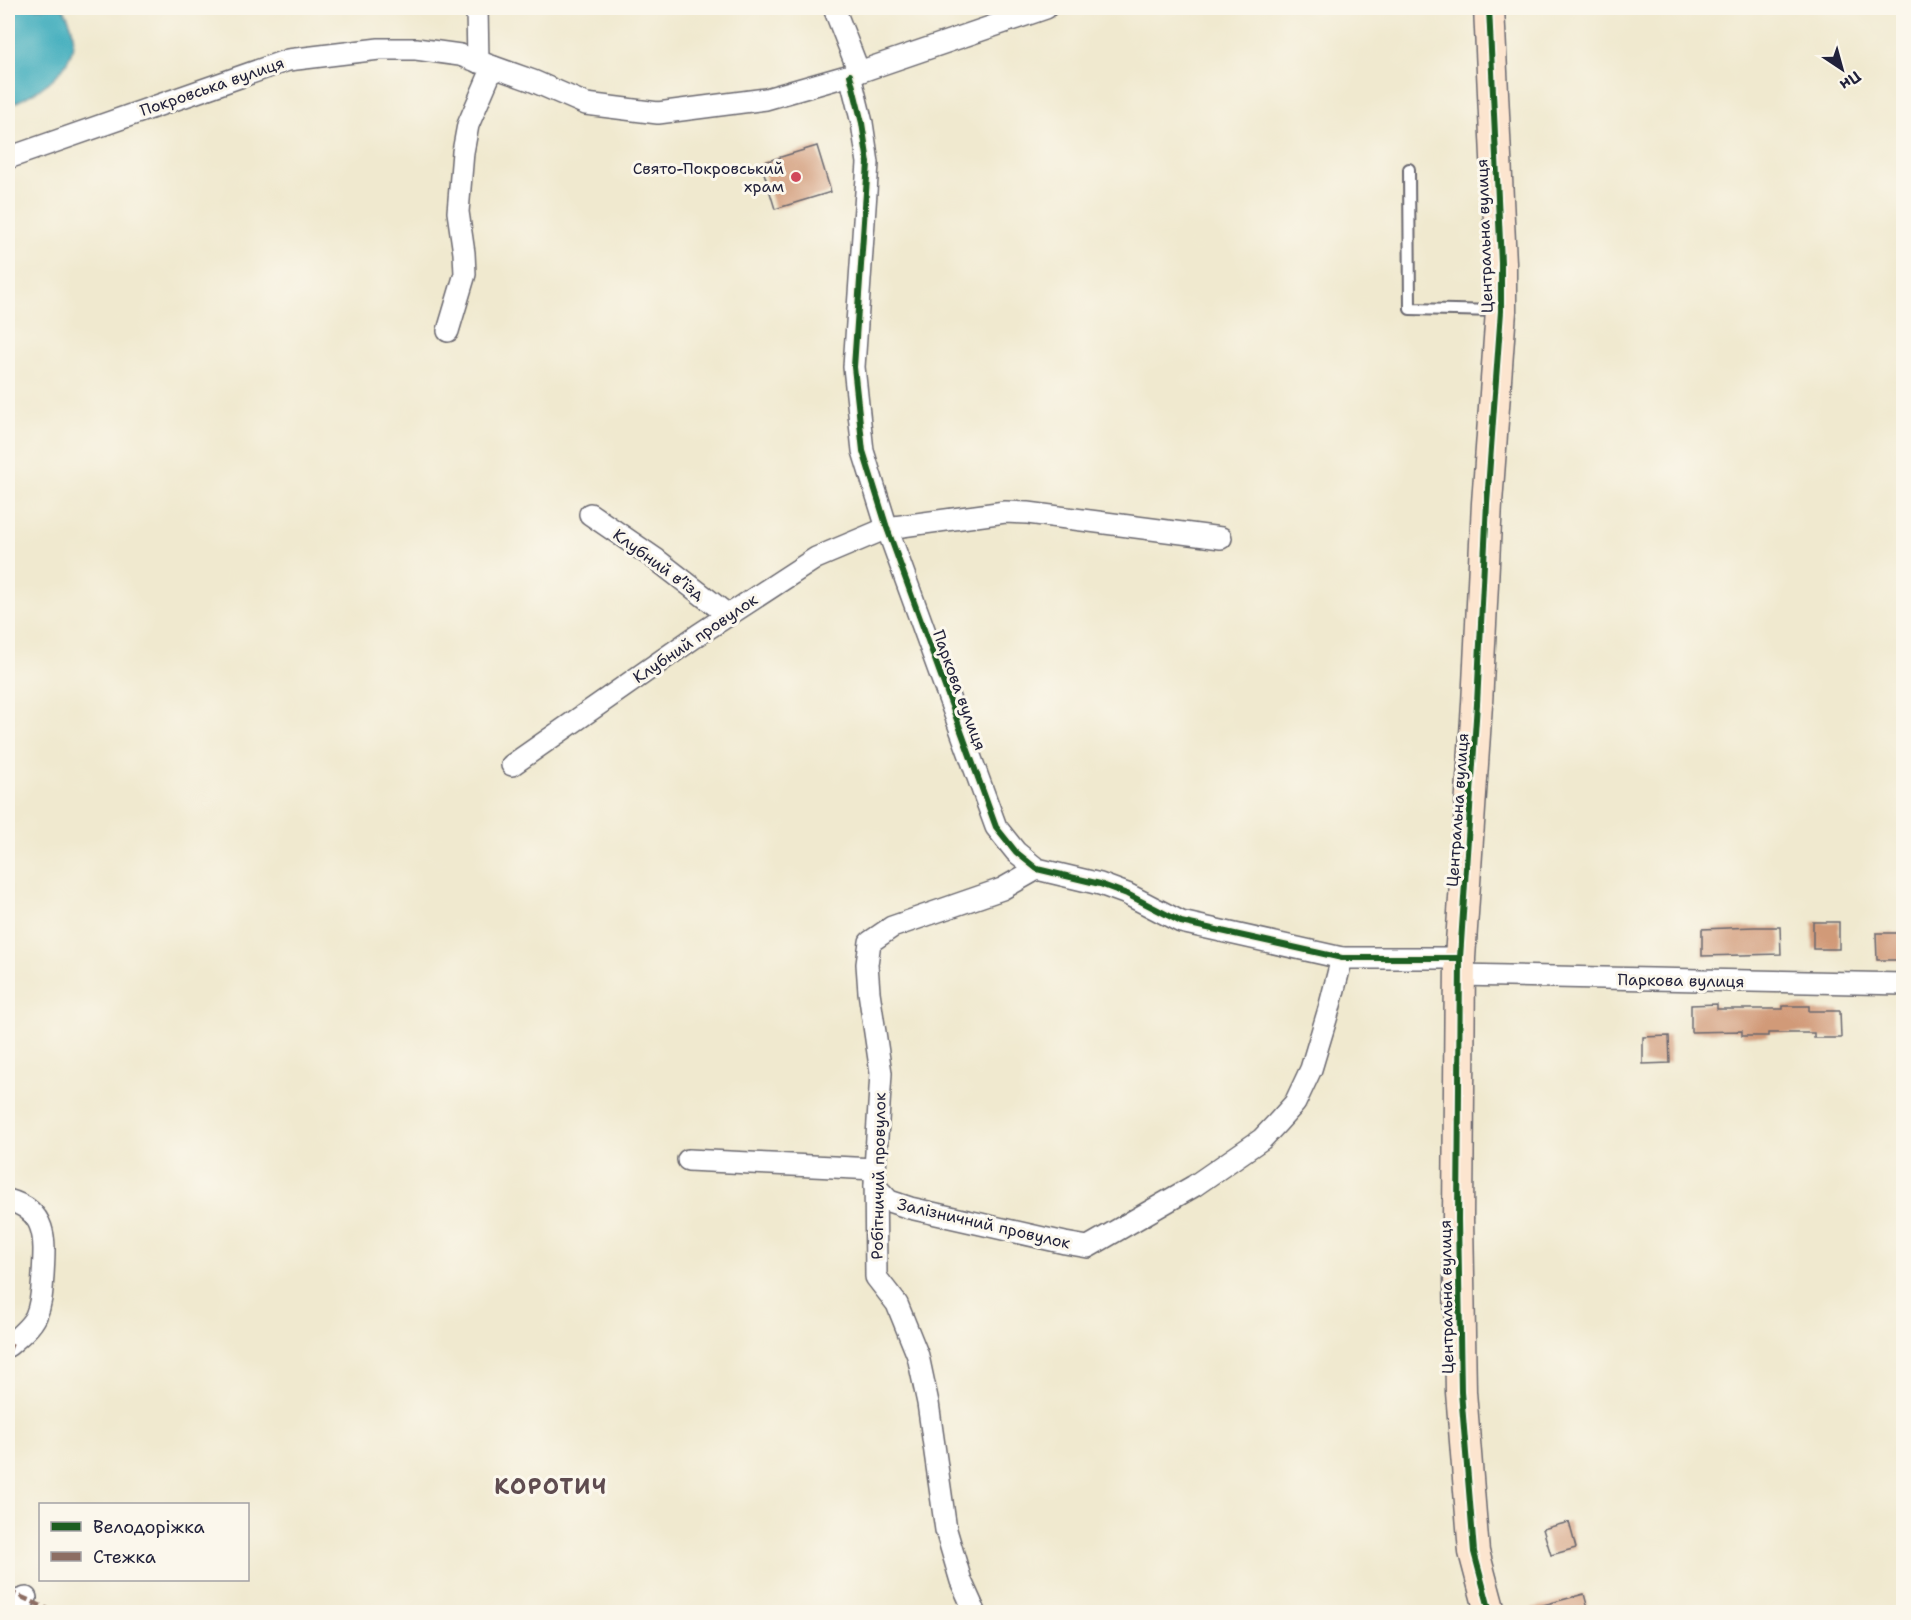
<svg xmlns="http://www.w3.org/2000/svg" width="1911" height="1620" font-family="'Shantell Sans',sans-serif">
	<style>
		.water { fill: #40adbd; stroke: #31687c; stroke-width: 1.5 }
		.building { fill: #d19a78 }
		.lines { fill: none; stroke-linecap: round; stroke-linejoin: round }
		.lane-casing { stroke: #6a686f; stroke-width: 14 }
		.street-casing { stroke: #6a686f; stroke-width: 24 }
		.secondary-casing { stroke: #6a686f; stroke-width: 33 }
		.lane { stroke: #fff; stroke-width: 10 }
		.street { stroke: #fff; stroke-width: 21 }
		.secondary { stroke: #fce5cf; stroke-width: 30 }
		.quiet { stroke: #8d6e63; stroke-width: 4.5; stroke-dasharray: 9 4.5; stroke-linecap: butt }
		.cycleway-casing { stroke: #fbf7ec; stroke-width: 10 }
		.cycleway { stroke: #1b5e20; stroke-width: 6 }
		.poi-dot { fill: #d1495b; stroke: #fbf7ec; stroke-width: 2 }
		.labels { text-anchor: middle; stroke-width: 6; stroke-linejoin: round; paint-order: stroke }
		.street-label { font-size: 16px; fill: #22223b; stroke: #fbf7ec }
		.poi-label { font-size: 16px; fill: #22223b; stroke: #fbf7ec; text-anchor: end }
		.district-label { font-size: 22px; font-weight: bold; letter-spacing: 1.5px; fill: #5f4c50; stroke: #fbf7ec }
	</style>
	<rect width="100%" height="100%" fill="#fbf7ec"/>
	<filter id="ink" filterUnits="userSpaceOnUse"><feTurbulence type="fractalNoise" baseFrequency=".0167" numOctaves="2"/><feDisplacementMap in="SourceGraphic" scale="12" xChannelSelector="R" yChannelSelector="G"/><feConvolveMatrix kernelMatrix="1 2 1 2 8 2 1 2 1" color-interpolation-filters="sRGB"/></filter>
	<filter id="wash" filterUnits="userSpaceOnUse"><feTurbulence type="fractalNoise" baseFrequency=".008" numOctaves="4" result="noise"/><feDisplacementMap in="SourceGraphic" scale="24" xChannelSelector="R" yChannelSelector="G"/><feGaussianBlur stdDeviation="1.35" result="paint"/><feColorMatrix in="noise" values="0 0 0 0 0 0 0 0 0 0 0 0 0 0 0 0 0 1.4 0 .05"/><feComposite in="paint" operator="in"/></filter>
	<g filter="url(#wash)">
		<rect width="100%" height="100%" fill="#f0e9cf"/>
		<path class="water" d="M8 8H63C94 57 49 88 8 106Z"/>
		<g id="blocks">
			<g class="building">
				<path d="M817 146 831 192 775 209 761 163Z"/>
				<rect x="1813" y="922" width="26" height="27"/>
				<path d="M1754 927H1780L1781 954 1702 956V929Z"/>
				<path d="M1876 933H1903V960H1877Z"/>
				<path d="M1717 1004V1009H1783V1006H1809V1011H1840L1841 1038H1814V1033H1768V1036H1742V1031L1691 1032V1005Z"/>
				<path d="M1669 1036 1670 1063 1643 1064V1037Z"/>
				<path d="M1569 1522 1576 1548 1551 1555 1543 1529Z"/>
				<path d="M1584 1594 1589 1612H1533L1532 1608Z"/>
			</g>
		</g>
	</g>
	<g filter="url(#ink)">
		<use href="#blocks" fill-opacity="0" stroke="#6a686f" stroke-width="1.5"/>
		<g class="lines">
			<defs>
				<path id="lane" d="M1409 169 1410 309 1498 311"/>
				<g id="street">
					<path d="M477 8 478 62"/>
					<path d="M834 8 859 72"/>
					<path d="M850 75 862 123 868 163 854 367 863 451 887 528 996 827 1016 852 1037 869 1100 884 1127 894 1181 922 1342 958H1460"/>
					<path d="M8 158 288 60 379 49H416L460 55 533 81 586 104 658 113 766 99 850 75 1046 8"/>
					<path d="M448 331 465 274 464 253 458 212 463 152 468 125 493 67"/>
					<path d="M590 514 657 560 728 615"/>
					<path d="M512 765 698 635 816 558 887 528 1005 512 1028 513 1221 538"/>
					<path d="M1459 975 1904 984"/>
					<path d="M688 1160 875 1169"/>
					<path d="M875 1186 889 1201 910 1208 1065 1243 1088 1247 1194 1186 1262 1139 1278 1122 1295 1103 1311 1069 1329 1009 1342 958"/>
					<path d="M8 1200C48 1211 45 1240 43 1275 42 1289 42 1302 36 1316 31 1327 17 1338 8 1346"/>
					<path d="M8 1604 26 1598"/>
					<path d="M975 1612 961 1581 946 1530 928 1403 918 1356 897 1304 876 1277 875 1169 881 1073 869 992 867 964 870 942 892 927 1002 889 1037 869"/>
				</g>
				<path id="secondary" d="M1489 8 1501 263V311L1487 503 1477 704 1460 958 1458 1219 1461 1392 1474 1552 1490 1612"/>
			</defs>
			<use href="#lane" class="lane-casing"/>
			<use href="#street" class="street-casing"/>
			<use href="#secondary" class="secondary-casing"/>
			<use href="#lane" class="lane"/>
			<use href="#street" class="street"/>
			<use href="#secondary" class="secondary"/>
			<g class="quiet">
				<path d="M8 1352 13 1341"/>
				<path d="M8 1591 55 1612"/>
			</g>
			<defs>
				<g id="cycleway">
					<path d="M1489 8 1501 263V311L1487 503 1477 704 1460 958 1458 1219 1461 1392 1474 1552 1490 1612"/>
					<path d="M850 75 862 123 868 163 854 367 863 451 887 528 996 827 1016 852 1037 869 1100 884 1127 894 1181 922 1342 958H1460"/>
				</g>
			</defs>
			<use href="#cycleway" class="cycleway-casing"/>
			<use href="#cycleway" class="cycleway"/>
		</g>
	</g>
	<circle class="poi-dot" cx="796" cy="177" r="6"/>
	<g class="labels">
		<g class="street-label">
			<text transform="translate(212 86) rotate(-19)" y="6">Покровська вулиця</text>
			<text transform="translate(1484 236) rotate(-92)" y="6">Центральна вулиця</text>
			<text transform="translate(659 564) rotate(36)" y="6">Клубний в’їзд</text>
			<text transform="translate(695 638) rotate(-34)" y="6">Клубний провулок</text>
			<text transform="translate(960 690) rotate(70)" y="6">Паркова вулиця</text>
			<text transform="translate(1457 810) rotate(-86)" y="6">Центральна вулиця</text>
			<text transform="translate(1681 980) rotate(1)" y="6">Паркова вулиця</text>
			<text transform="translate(878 1176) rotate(-89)" y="6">Робітничий провулок</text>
			<text transform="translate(984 1223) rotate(13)" y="6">Залізничний провулок</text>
			<text transform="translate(1446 1297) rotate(-91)" y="6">Центральна вулиця</text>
		</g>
		<g class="poi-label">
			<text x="784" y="174">Свято-Покровський<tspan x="784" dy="18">храм</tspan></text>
		</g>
		<g class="district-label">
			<text x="551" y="1494">КОРОТИЧ</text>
		</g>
	</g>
	<rect width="1911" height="1620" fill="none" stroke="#fbf7ec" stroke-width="30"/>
	<rect x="39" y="1503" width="210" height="78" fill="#fbf7ec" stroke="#a4a2a5" stroke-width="1.5"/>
	<rect x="51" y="1522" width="30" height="9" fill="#1b5e20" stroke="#a4a2a5" stroke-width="1.5"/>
	<text x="93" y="1533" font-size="18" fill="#22223b">Велодоріжка</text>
	<rect x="51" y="1552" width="30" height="9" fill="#8d6e63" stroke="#a4a2a5" stroke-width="1.5"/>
	<text x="93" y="1563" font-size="18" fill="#22223b">Стежка</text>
	<g transform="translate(1842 69) rotate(144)" stroke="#fbf7ec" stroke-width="4.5" paint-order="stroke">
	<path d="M0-4.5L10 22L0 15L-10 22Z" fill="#22223b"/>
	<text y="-9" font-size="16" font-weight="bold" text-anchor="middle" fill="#22223b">Пн</text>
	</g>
</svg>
